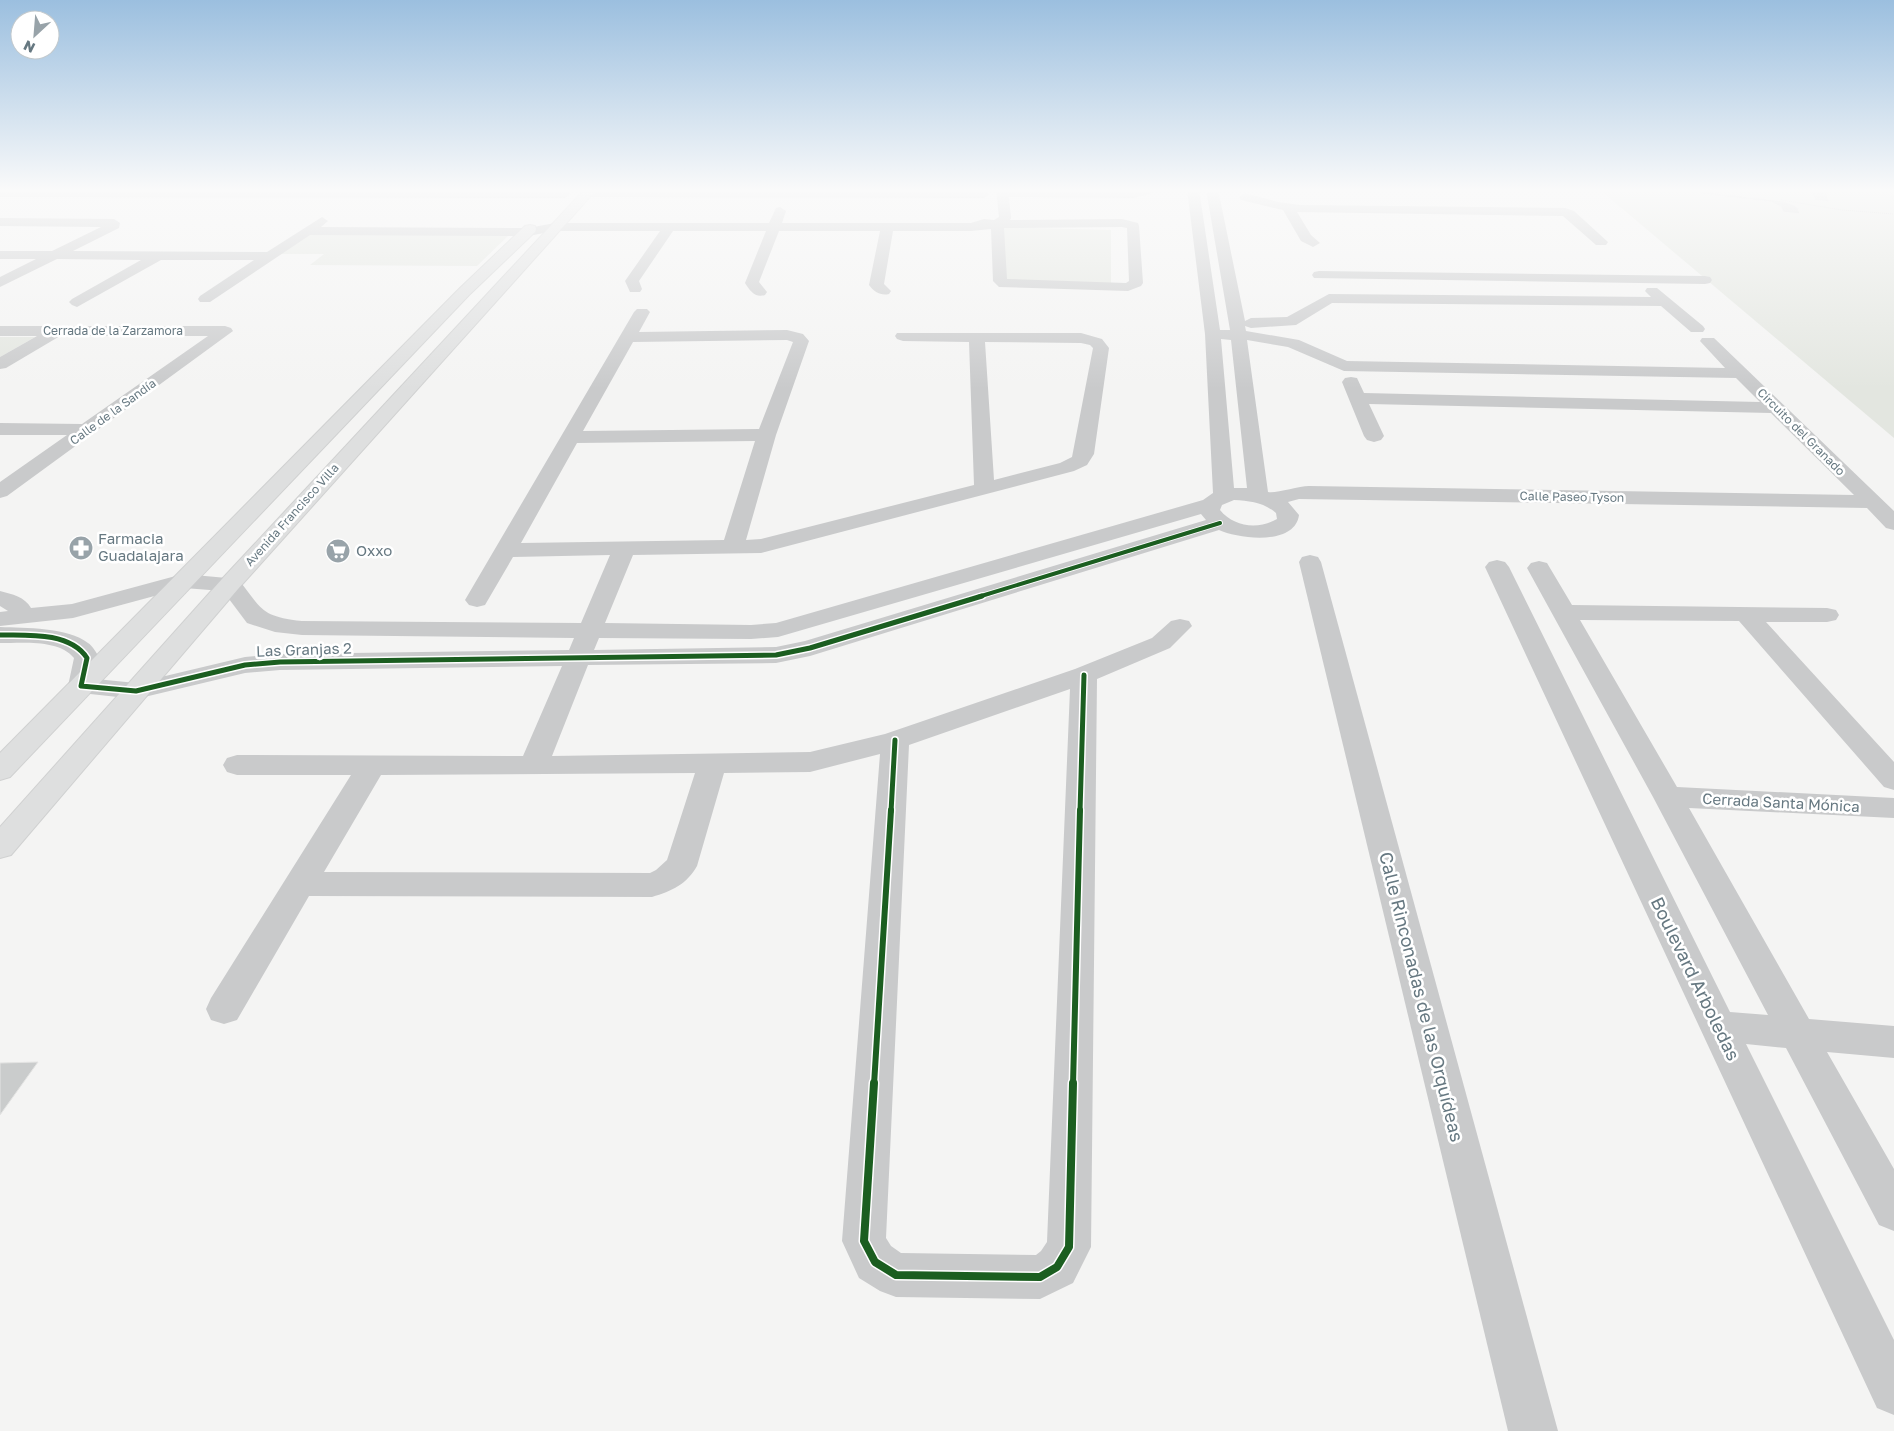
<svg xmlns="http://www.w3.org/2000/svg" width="1894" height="1431" font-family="'Golos Text',sans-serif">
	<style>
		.green { fill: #e3e6e0 }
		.building { fill: #cacccc; stroke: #e4e4e3 }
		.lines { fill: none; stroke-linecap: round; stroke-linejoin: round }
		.major-casing { stroke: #d0d1d1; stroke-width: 2 }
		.path { stroke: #c6c7c8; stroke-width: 1; stroke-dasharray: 1 1; stroke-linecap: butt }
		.minor { fill: #c9cacb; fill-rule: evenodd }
		.major { fill: #dedfdf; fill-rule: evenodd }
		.cycleway-far3-casing { stroke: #fff; stroke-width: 6 }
		.cycleway-far2-casing { stroke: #fff; stroke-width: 8 }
		.cycleway-far1-casing { stroke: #fff; stroke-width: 9 }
		.cycleway-casing { stroke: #fff; stroke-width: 11 }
		.cycleway-far3 { stroke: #1b5e20; stroke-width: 4 }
		.cycleway-far2 { stroke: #1b5e20; stroke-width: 5 }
		.cycleway-far1 { stroke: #1b5e20; stroke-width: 6 }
		.cycleway { stroke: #1b5e20; stroke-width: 8 }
		.labels { text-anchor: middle; stroke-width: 5; stroke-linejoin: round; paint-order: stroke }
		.far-street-label { font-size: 12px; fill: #667881; stroke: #fff }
		.poi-label { font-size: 15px; fill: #667881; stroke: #fff; text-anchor: start }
		.street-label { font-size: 15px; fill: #667881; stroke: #fff }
		.near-street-label { font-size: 18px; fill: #667881; stroke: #fff }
	</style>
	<rect width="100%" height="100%" fill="#f4f4f3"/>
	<g class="green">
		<path d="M1599 189H1894V438Z"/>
		<path d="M997 227 1111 230V285L996 284Z"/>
		<path d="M310 233H511L477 266 310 265 324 254H280Z"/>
		<path d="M0 337H35L0 357Z"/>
	</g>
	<g class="building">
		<path d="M1810 189H1824L1830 202 1815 200Z"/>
		<path d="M1699 191 1783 201 1794 205 1798 208 1800 214 1783 212 1781 207 1771 202 1700 194Z"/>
		<path d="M38 1062 0 1115V1063Z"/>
	</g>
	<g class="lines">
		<defs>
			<g id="major">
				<path d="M585 189H597L238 589 11 855 0 858V827L222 579Z"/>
				<path d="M530 225 535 226 536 229 535 232 469 295 10 777 0 780V753L459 289 525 226Z"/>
			</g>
		</defs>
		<use href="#major" class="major-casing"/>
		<g class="path">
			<path d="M1894 196H1891L1894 201"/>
			<path d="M1781 200 1842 210 1894 214"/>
		</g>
		<g class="minor">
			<path d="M0 189 565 190 571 194 565 198 0 197Z"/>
			<path d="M996 189 1151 190 1153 192 1151 194 1133 198 1009 197 1011 218 1010 220 1122 219 1138 223 1139 226 1143 283 1141 286 1128 291 999 287 993 281 991 229 971 231H893L884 284 891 291 889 294C881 296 874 292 869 285L880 231H779L759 282 767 292 765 295C755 298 750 291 745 283L766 231H673L639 281 642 289 640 292H630L625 281 660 231H555L528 236 310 235 210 302H200L198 299 200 296 254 260H161L77 307 72 305 69 302 72 299 141 260 57 259 0 287V277L36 259H0V251H52L101 227 0 226V218L114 219 120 223 119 228 73 251 267 252 322 217 328 221 321 227 528 228 555 223H769L776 208 780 207 786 211 782 223H971L984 219 994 220 999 217ZM1122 227 1127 228 1129 281 1126 283 1007 279 1004 228Z"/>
			<path d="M1187 189H1199L1220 330H1230L1206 189H1218L1245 321 1251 318 1287 317 1329 294 1651 297 1645 291 1647 288H1657L1703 326 1705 329 1703 332H1691L1661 306 1332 303 1296 325 1251 328 1245 326 1246 331 1299 340 1347 361 1725 368 1700 341 1702 338H1714L1894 511V530L1886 528 1867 508 1299 499 1288 502 1299 515C1295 546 1239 539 1219 530L810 656 776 663 588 665 552 756 810 752 885 734 1075 669 1152 638 1171 621 1180 619 1189 621 1192 626 1170 648 1097 679 1091 1247 1073 1283 1040 1299 896 1297 880 1291 859 1278 842 1241 880 754 810 772 724 773 697 866C687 884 672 891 652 897L309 896 237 1020 224 1024 211 1020 206 1009 211 998 351 775H237L227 772 223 765 227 758 237 755 523 756 562 666 280 670 245 673 136 699 72 692 68 686 74 658C59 639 22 643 0 643V627C25 628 68 627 88 643 93 646 96 653 100 658L96 679 136 683 245 657 280 654 569 650 574 638 302 635 275 632 247 623 223 591 184 588 73 618 0 626V612L8 611 0 606V591C12 594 25 597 31 608L72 604 183 574 238 579C263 610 260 616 302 621L581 623 610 555 513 557 485 605 477 607 469 605 465 600 634 312 637 309H647L650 312 639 332 787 330 803 334 809 341 776 435 746 540 761 539 974 485 969 342 903 341 897 339 895 336 897 333H1081L1102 339 1109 348 1094 454 1087 465 1074 471 761 553 633 555 605 623 751 625 776 623 1203 500 1213 493 1205 334ZM1221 339 1231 340 1247 488H1234ZM787 340 793 342 759 429 583 431 633 342ZM1247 340 1288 347 1344 371 1736 378 1760 402 1364 393 1357 378 1351 377 1345 378 1342 382 1364 436 1367 440 1374 442 1381 440 1384 436 1369 404 1771 413 1854 495 1309 486C1298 486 1275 494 1268 492ZM985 342 1081 343 1090 345 1093 348 1072 457 1060 463 994 480ZM755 441 724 540 521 543 577 443ZM1234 500C1250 501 1263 502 1276 513L1277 519C1258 530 1234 527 1220 510L1222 505ZM1201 514 1206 520 805 641 776 647 594 650 599 638 751 639 778 637ZM1070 689 1047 1242 1041 1251 1036 1255 901 1253 891 1246 886 1238 909 745ZM695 773 667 860 656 870 650 873 324 872 381 775Z"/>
			<path d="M586 190H984L990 194 984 198 582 197 580 194 582 191Z"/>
			<path d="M1245 193 1278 202 1300 205 1565 208 1574 211 1608 242 1606 245H1596L1563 216 1297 212 1311 235 1320 243 1313 247 1301 241 1283 210 1241 200 1239 197Z"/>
			<path d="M1319 271 1705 276 1710 277 1712 280 1710 283 1705 284 1314 278 1312 275 1314 272Z"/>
			<path d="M0 326H225L231 328 233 331 7 496 0 498V482L67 435H0V423L82 424 208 336H60L6 368 0 369V357L37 336H0Z"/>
			<path d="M1310 555 1318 557 1321 562 1558 1431H1508L1299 562 1302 557Z"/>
			<path d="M1497 560 1505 562 1509 567 1730 1012 1768 1015 1653 797 1527 568 1531 563 1539 561 1547 563 1572 605 1827 608 1836 610 1839 615 1836 620 1827 622H1766L1894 762V790L1884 787 1739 621 1580 620 1677 787 1894 798V818L1689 808 1809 1019 1894 1026V1058L1827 1052 1894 1169V1231L1879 1225 1786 1048 1746 1044 1894 1340V1415L1877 1408 1485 567 1489 562Z"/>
		</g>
		<use href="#major" class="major"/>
		<defs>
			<path id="cycleway-far3" d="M978 597 1220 523"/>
			<g id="cycleway-far2">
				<path d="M0 635C28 635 70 632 87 658L81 686 136 691 245 665 280 662 776 655 810 648 982 596"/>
				<path d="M891 812 895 740"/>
				<path d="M1080 812 1084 675"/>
			</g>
			<g id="cycleway-far1">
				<path d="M874 1085 891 810"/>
				<path d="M1073 1085 1080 810"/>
			</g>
			<path id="cycleway" d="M874 1083 864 1241 875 1262 896 1275 1040 1277 1057 1267 1069 1247 1073 1083"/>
		</defs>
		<use href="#cycleway-far3" class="cycleway-far3-casing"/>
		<use href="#cycleway-far2" class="cycleway-far2-casing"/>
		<use href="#cycleway-far1" class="cycleway-far1-casing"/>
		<use href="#cycleway" class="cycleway-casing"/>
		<use href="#cycleway-far3" class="cycleway-far3"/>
		<use href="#cycleway-far2" class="cycleway-far2"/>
		<use href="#cycleway-far1" class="cycleway-far1"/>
		<use href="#cycleway" class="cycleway"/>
	</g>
	<linearGradient id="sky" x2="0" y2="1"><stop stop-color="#9bbfdf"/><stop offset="0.49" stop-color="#fafafa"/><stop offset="1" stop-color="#fafafa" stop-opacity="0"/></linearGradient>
	<rect width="1894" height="389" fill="url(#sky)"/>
	<defs>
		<symbol id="pharmacy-disc" viewBox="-11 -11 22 22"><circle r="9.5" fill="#98a3a9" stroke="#fff"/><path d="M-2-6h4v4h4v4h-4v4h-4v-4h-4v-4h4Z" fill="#fff"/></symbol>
		<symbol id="supermarket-disc" viewBox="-11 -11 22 22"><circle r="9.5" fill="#98a3a9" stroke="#fff"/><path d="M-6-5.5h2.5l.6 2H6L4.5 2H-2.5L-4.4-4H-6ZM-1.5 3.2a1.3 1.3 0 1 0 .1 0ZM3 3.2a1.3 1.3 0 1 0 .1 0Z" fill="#fff"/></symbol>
	</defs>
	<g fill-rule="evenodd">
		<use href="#pharmacy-disc" x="67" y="534" width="28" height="28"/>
		<use href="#supermarket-disc" x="324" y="537" width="28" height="28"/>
	</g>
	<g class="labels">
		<g class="far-street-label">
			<text x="113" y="335">Cerrada de la Zarzamora</text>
			<text transform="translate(113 412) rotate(-36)" y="4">Calle de la Sandía</text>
			<text transform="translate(1801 432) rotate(45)" y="4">Circuito del Granado</text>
			<text transform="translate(1572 497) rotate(1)" y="4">Calle Paseo Tyson</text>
			<text transform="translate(292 515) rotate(-48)" y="4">Avenida Francisco Villa</text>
		</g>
		<g class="poi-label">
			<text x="98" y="544">Farmacia<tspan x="98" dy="17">Guadalajara</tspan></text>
			<text x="356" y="556">Oxxo</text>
		</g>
		<g class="street-label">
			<text transform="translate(304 650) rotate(-2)" y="5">Las Granjas 2</text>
			<text transform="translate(1781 803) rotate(3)" y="5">Cerrada Santa Mónica</text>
		</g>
		<g class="near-street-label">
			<text transform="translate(1695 979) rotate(64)" y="6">Boulevard Arboledas</text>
			<text transform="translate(1421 997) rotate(76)" y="6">Calle Rinconadas de las Orquídeas</text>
		</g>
	</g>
	<g transform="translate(35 35) rotate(206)"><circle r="24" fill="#ffffff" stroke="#c2c9cd"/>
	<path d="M0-4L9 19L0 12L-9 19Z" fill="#98a3a9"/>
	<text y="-8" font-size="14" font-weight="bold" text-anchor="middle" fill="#667881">N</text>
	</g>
</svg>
